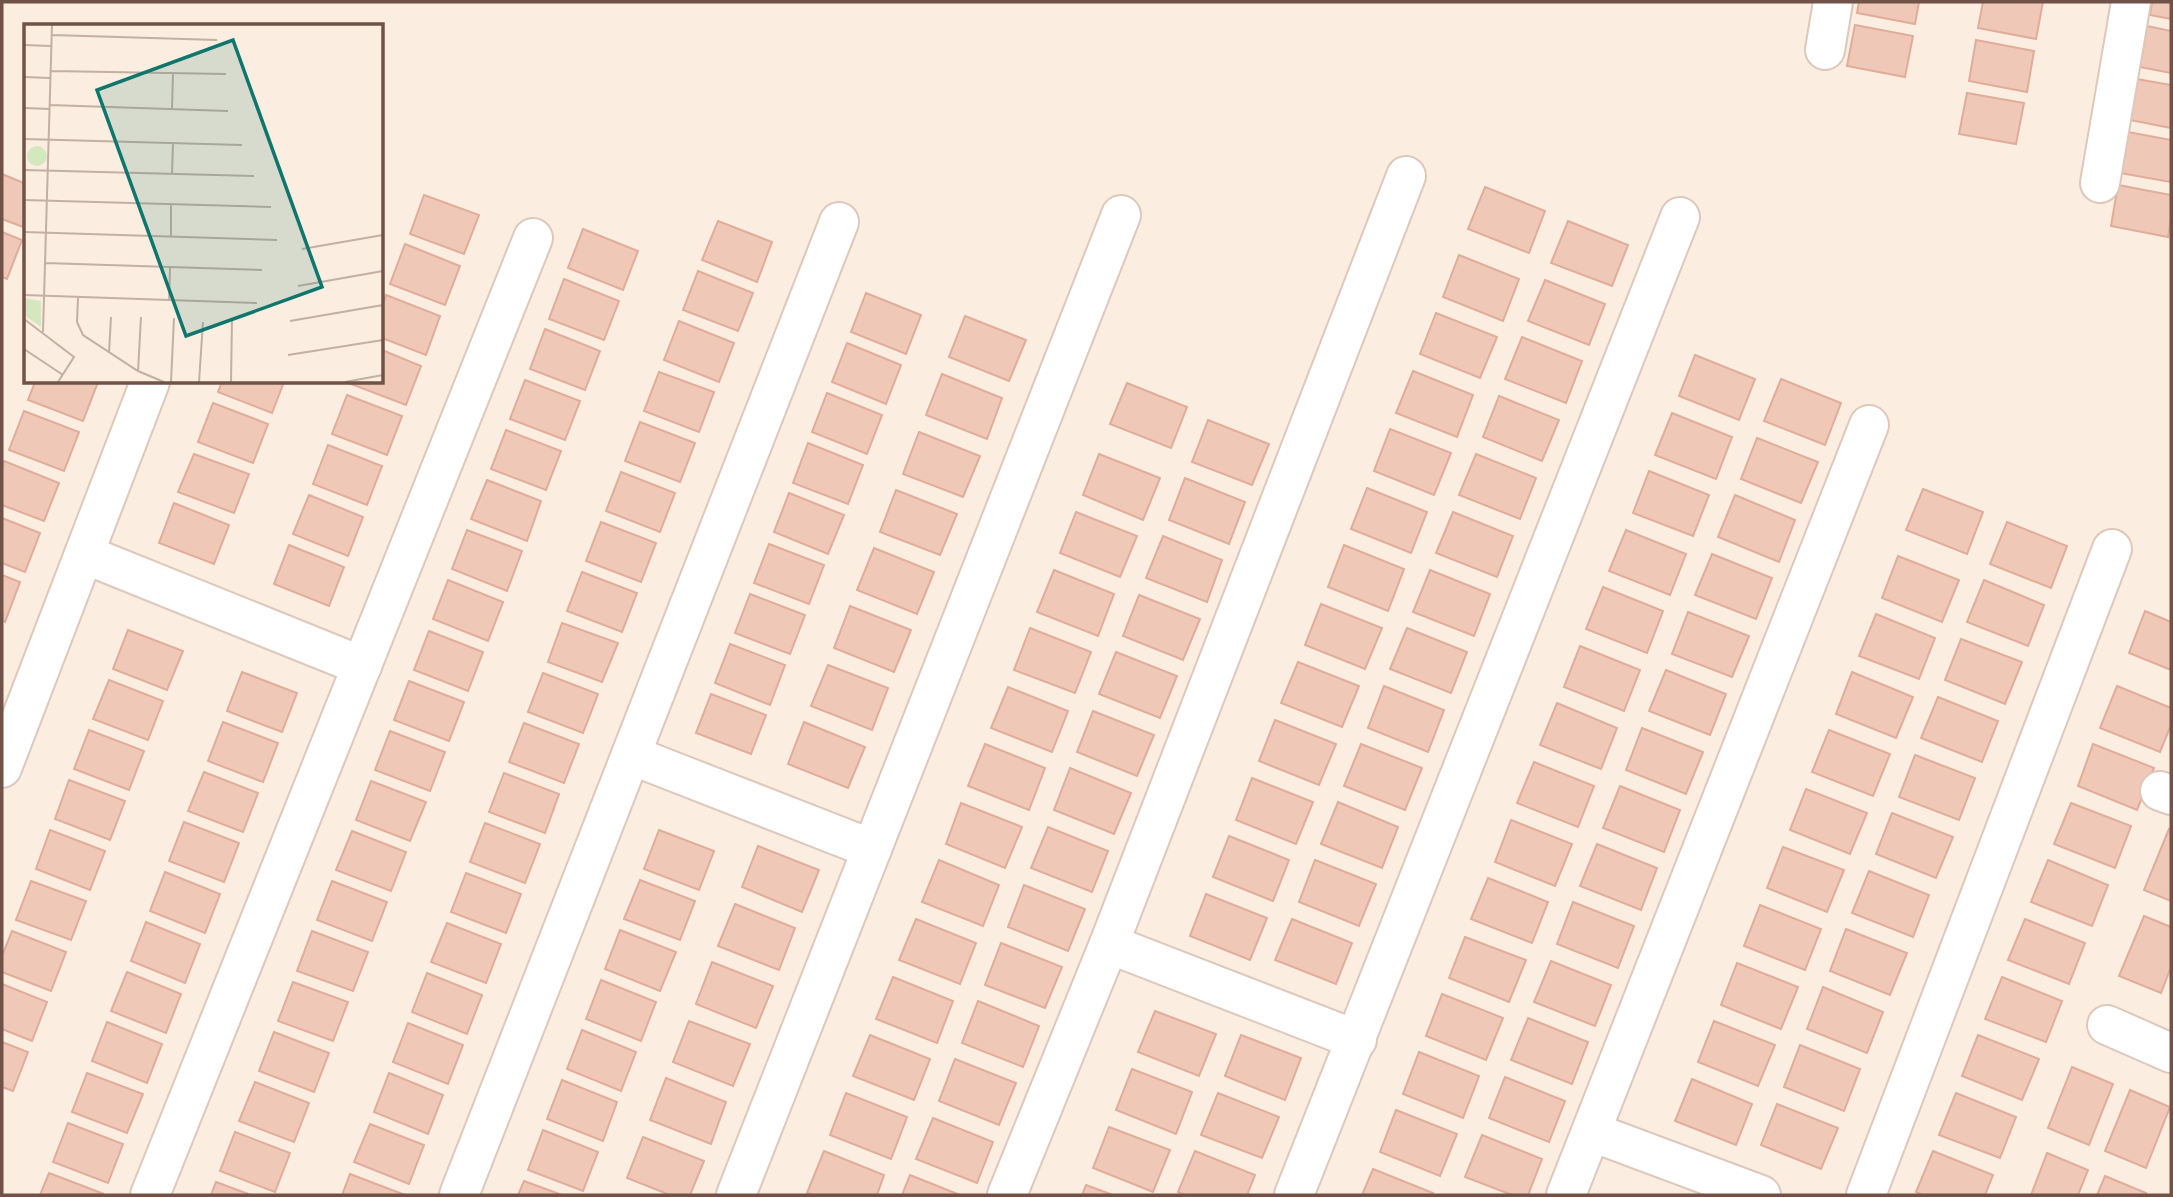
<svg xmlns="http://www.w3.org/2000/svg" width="2173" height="1197" font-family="Figtree,sans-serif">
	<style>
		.building { fill: #efc8b8; stroke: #e1ac99; stroke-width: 2 }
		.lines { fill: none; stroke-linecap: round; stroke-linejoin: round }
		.street-casing { stroke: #dec8bc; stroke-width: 42 }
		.street { stroke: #fff; stroke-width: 38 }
		.inset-road { fill: none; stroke: #c3afa3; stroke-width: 2 }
		.view { fill: #0f766e; fill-opacity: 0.15; stroke: #0f766e; stroke-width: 3.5 }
		.inset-edge { fill: none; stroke: #705248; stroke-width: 3.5 }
	</style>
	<rect width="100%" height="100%" fill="#fbeddf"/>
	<g class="building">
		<path d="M1859 2H1919L1915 24 1857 13Z"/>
		<path d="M1983 2H2043L2036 39 1978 28Z"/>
		<path d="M2152 2H2171V19L2150 15Z"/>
		<path d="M1855 25 1913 36 1905 77 1847 66Z"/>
		<path d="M2147 26 2171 31V73L2140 67Z"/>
		<path d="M1976 40 2034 51 2027 92 1969 81Z"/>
		<path d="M2137 79 2171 85V128L2130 120Z"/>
		<path d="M1967 93 2024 103 2016 144 1959 134Z"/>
		<path d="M2128 132 2171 140V182L2120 173Z"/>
		<path d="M2 174 26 184V228L2 219Z"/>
		<path d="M2118 185 2171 195V220L2168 237 2111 226Z"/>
		<path d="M1485 187 1545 211 1529 253 1468 229Z"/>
		<path d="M424 195 479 215 464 254 410 234Z"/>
		<path d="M718 221 772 242 757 282 702 260Z"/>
		<path d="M1568 221 1628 245 1612 286 1551 263Z"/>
		<path d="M583 229 638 251 623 290 568 268Z"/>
		<path d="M2 232 22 240 7 279 2 277Z"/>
		<path d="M405 244 460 266 445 305 390 284Z"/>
		<path d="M1459 255 1519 279 1503 321 1443 297Z"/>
		<path d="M698 271 753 293 738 331 683 310Z"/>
		<path d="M564 279 619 301 604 340 549 319Z"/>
		<path d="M1545 280 1605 304 1589 345 1528 321Z"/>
		<path d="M866 293 921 315 906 354 851 332Z"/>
		<path d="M386 295 440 316 426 355 382 338V306Z"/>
		<path d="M1436 313 1497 337 1480 378 1420 354Z"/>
		<path d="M965 316 1026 340 1009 381 949 357Z"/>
		<path d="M679 321 734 343 719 382 664 360Z"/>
		<path d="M545 329 600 351 585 390 530 369Z"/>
		<path d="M1522 337 1582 361 1566 403 1505 379Z"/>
		<path d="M847 343 901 365 886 404 832 382Z"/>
		<path d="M382 350 421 366 406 405 351 384 352 382H382Z"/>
		<path d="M1695 355 1755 379 1739 420 1679 396Z"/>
		<path d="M1413 371 1473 395 1457 437 1396 413Z"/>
		<path d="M659 372 714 392 699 432 644 411Z"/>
		<path d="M942 374 1002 398 987 439 926 415Z"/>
		<path d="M1781 379 1841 403 1825 445 1764 421Z"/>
		<path d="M525 380 580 401 565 440 510 419Z"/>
		<path d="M35 382H98L83 421 28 400Z"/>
		<path d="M222 382H284L272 413 218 392Z"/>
		<path d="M1127 383 1187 407 1171 448 1110 424Z"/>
		<path d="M827 393 882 415 867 454 812 432Z"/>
		<path d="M347 395 402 416 387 455 332 434Z"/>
		<path d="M1499 396 1559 420 1542 461 1483 437Z"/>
		<path d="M213 403 268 424 253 463 198 442Z"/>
		<path d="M24 411 79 432 64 471 9 450Z"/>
		<path d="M1672 413 1732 437 1716 479 1655 455Z"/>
		<path d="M1208 420 1269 444 1252 485 1192 462Z"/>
		<path d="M640 422 695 443 680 482 625 461Z"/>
		<path d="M1390 429 1451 453 1434 495 1374 471Z"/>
		<path d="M506 430 561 451 546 490 491 469Z"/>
		<path d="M919 432 980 456 963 497 903 474Z"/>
		<path d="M1757 438 1818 462 1801 503 1741 479Z"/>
		<path d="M808 443 863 465 848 504 793 483Z"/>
		<path d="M328 445 382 466 367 505 313 484Z"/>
		<path d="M194 454 249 474 234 513 178 492Z"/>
		<path d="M1099 454 1160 478 1143 520 1083 495Z"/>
		<path d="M1476 454 1536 478 1520 519 1459 495Z"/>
		<path d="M4 461 59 483 44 521 2 505V468Z"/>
		<path d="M1649 471 1709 495 1693 536 1633 513Z"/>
		<path d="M621 472 675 493 660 532 606 511Z"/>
		<path d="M1185 478 1245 502 1229 544 1169 520Z"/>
		<path d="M487 480 541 501 527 541 471 519Z"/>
		<path d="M1367 488 1427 512 1411 553 1351 529Z"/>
		<path d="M1923 489 1983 512 1967 554 1906 530Z"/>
		<path d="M896 490 957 514 940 555 880 532Z"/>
		<path d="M789 493 844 515 828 554 774 532Z"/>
		<path d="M309 495 363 517 348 556 293 534Z"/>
		<path d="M1735 495 1795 520 1779 562 1718 537Z"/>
		<path d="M174 503 229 525 214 564 159 543Z"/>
		<path d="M1076 512 1137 536 1120 577 1060 553Z"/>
		<path d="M1453 512 1513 536 1497 577 1436 553Z"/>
		<path d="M2 518 40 533 25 572 2 563Z"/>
		<path d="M601 522 656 543 641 582 586 561Z"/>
		<path d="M2007 522 2067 546 2051 588 1990 564Z"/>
		<path d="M467 530 522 551 507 591 452 569Z"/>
		<path d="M1626 530 1686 554 1670 595 1609 571Z"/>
		<path d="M1163 536 1222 560 1207 602 1146 578Z"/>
		<path d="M769 544 824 565 809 604 754 583Z"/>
		<path d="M289 545 344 567 329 606 274 584Z"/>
		<path d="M1344 545 1404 569 1388 611 1328 587Z"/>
		<path d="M874 548 934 572 917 614 857 590Z"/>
		<path d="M1712 554 1772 578 1756 619 1695 595Z"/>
		<path d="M1898 556 1959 580 1942 622 1882 598Z"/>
		<path d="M1054 570 1114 594 1098 636 1037 612Z"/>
		<path d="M1430 570 1490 594 1474 636 1413 612Z"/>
		<path d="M582 572 637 593 622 632 567 611Z"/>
		<path d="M2 575 20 582 5 622 2 620Z"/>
		<path d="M448 580 503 602 488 641 433 619Z"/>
		<path d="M1984 580 2044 605 2028 646 1967 622Z"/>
		<path d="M1603 587 1663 611 1647 653 1586 629Z"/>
		<path d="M750 594 805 615 790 654 735 633Z"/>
		<path d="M1139 595 1200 619 1183 660 1123 636Z"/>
		<path d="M1321 604 1382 628 1365 669 1305 645Z"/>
		<path d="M850 606 911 630 894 672 834 648Z"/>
		<path d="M2145 611 2171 622V670L2129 653Z"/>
		<path d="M1688 612 1749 636 1732 677 1672 654Z"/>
		<path d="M1876 614 1935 638 1919 679 1859 656Z"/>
		<path d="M562 623 618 643 602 682 548 662Z"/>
		<path d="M1030 628 1091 652 1075 693 1014 670Z"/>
		<path d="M1407 628 1467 652 1451 693 1390 669Z"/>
		<path d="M128 630 183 651 167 690 113 669Z"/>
		<path d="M429 631 483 652 468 691 414 670Z"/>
		<path d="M1961 639 2022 662 2005 704 1945 680Z"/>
		<path d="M730 644 785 665 770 705 715 683Z"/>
		<path d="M1580 646 1640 670 1624 711 1564 687Z"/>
		<path d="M1116 652 1177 676 1160 718 1099 694Z"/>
		<path d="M1298 662 1359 686 1342 727 1281 703Z"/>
		<path d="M828 665 888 688 872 730 811 706Z"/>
		<path d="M1666 670 1726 694 1710 735 1649 711Z"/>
		<path d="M242 672 297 693 282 732 227 711Z"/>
		<path d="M1852 672 1913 697 1896 738 1836 714Z"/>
		<path d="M543 673 598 694 583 733 528 712Z"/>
		<path d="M109 680 163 701 148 740 93 719Z"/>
		<path d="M409 681 464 702 449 741 394 720Z"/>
		<path d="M1384 686 1444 710 1428 752 1368 728Z"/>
		<path d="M2117 686 2171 708V725L2160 752 2100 728Z"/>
		<path d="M1008 687 1068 711 1052 752 991 728Z"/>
		<path d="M711 694 766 715 751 754 696 733Z"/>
		<path d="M1938 697 1998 721 1982 762 1921 738Z"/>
		<path d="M1557 703 1617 728 1601 769 1540 745Z"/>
		<path d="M1093 711 1154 735 1137 776 1077 752Z"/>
		<path d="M1275 720 1336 744 1319 785 1259 761Z"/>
		<path d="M223 722 278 743 263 782 208 761Z"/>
		<path d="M804 722 865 747 848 788 788 764Z"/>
		<path d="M524 723 579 744 564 783 509 762Z"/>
		<path d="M1642 728 1703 752 1686 794 1626 770Z"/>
		<path d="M89 730 144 751 129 790 74 769Z"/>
		<path d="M1829 730 1890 754 1873 796 1812 772Z"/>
		<path d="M390 731 445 752 430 791 375 770Z"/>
		<path d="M985 744 1045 768 1029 810 968 786Z"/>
		<path d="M1361 744 1422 768 1405 810 1344 786Z"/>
		<path d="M2093 744 2154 768 2137 810 2078 786Z"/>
		<path d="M1915 755 1975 778 1959 820 1899 797Z"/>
		<path d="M1534 762 1594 786 1578 827 1517 803Z"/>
		<path d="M1070 768 1131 793 1114 834 1054 810Z"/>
		<path d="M204 772 258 793 243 832 188 811Z"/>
		<path d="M504 773 559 794 545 833 489 812Z"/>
		<path d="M1252 778 1313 802 1296 844 1236 820Z"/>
		<path d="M69 780 125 801 110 840 55 819Z"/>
		<path d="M371 781 426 802 410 841 356 820Z"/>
		<path d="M1620 786 1680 810 1664 852 1603 828Z"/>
		<path d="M1806 789 1867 813 1850 854 1790 830Z"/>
		<path d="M1338 802 1398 827 1382 868 1321 844Z"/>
		<path d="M961 803 1022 827 1005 868 946 844Z"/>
		<path d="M2071 803 2131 826 2115 868 2054 844Z"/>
		<path d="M1892 813 1953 837 1936 878 1876 854Z"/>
		<path d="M1511 820 1572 844 1555 886 1495 862Z"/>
		<path d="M184 822 239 843 224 882 169 861Z"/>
		<path d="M485 823 540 844 525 883 470 862Z"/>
		<path d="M1048 827 1108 851 1092 892 1031 868Z"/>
		<path d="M2169 829 2171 830V901L2144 890Z"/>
		<path d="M50 830 105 851 90 890 36 869Z"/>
		<path d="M659 830 714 851 699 890 644 869Z"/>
		<path d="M352 831 406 852 391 891 336 870Z"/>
		<path d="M1229 836 1289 860 1273 901 1213 877Z"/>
		<path d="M1597 844 1657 868 1641 910 1580 886Z"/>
		<path d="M758 846 819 870 802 912 742 887Z"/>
		<path d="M1783 847 1844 870 1827 912 1767 888Z"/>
		<path d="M939 860 999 885 983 926 922 902Z"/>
		<path d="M1315 860 1376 884 1359 926 1299 902Z"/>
		<path d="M2048 860 2108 885 2092 926 2031 902Z"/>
		<path d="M1869 871 1929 895 1913 937 1852 913Z"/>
		<path d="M165 872 220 894 205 933 150 911Z"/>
		<path d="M466 873 521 894 506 933 451 912Z"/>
		<path d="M1488 878 1548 902 1532 943 1471 919Z"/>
		<path d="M640 880 695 901 680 940 624 919Z"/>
		<path d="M31 881 86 901 71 940 16 920Z"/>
		<path d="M332 881 387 902 372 941 317 920Z"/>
		<path d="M1024 885 1085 909 1068 951 1008 927Z"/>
		<path d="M1206 894 1267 918 1250 960 1190 936Z"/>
		<path d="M1573 902 1634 926 1618 968 1557 944Z"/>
		<path d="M735 904 795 928 779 970 718 946Z"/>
		<path d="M1760 905 1821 929 1805 970 1744 946Z"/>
		<path d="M2144 916 2171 927V967L2161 993 2119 976Z"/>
		<path d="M916 919 976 943 960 984 899 960Z"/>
		<path d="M1292 919 1352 943 1336 984 1275 960Z"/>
		<path d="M2025 919 2085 943 2069 984 2008 960Z"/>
		<path d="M146 922 200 944 185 983 131 961Z"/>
		<path d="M447 923 501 944 486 983 431 962Z"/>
		<path d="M1846 929 1907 953 1890 995 1830 971Z"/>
		<path d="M620 930 676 952 660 991 605 969Z"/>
		<path d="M12 931 66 952 51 991 2 972V956Z"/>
		<path d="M312 931 368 952 353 991 297 971Z"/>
		<path d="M1465 937 1526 960 1509 1002 1449 978Z"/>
		<path d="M1001 943 1062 967 1045 1008 985 985Z"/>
		<path d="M1551 961 1611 985 1595 1026 1534 1002Z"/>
		<path d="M712 962 773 986 756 1028 696 1004Z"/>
		<path d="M1737 963 1798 987 1781 1029 1721 1005Z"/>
		<path d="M127 972 181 994 166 1033 111 1011Z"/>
		<path d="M427 973 482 995 467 1034 412 1012Z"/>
		<path d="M893 977 953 1001 937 1043 876 1019Z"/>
		<path d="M2002 977 2062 1001 2046 1042 1985 1019Z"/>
		<path d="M601 980 656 1002 641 1041 586 1019Z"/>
		<path d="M293 982 348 1002 333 1041 278 1021Z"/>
		<path d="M2 984 47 1002 32 1041 2 1029Z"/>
		<path d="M1823 987 1883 1012 1867 1053 1807 1029Z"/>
		<path d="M1442 994 1503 1018 1486 1060 1426 1036Z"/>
		<path d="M978 1001 1039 1026 1023 1067 962 1043Z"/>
		<path d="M1155 1011 1216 1034 1199 1076 1138 1052Z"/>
		<path d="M1528 1018 1588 1042 1572 1084 1511 1060Z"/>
		<path d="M689 1021 750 1044 733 1086 673 1062Z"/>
		<path d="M1714 1021 1775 1045 1758 1086 1698 1062Z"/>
		<path d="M107 1022 162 1044 147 1083 92 1061Z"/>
		<path d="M408 1023 463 1045 448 1084 393 1062Z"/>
		<path d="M582 1030 636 1052 621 1091 567 1069Z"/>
		<path d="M274 1032 329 1053 314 1092 259 1071Z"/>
		<path d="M870 1035 930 1059 914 1100 853 1076Z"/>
		<path d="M1241 1035 1301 1058 1285 1100 1225 1076Z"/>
		<path d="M1978 1035 2039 1059 2022 1100 1962 1076Z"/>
		<path d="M2 1042 28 1052 13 1091 2 1087Z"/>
		<path d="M1800 1045 1860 1069 1844 1111 1784 1087Z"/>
		<path d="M1419 1052 1479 1076 1463 1118 1403 1094Z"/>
		<path d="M955 1059 1016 1083 999 1125 939 1101Z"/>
		<path d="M2072 1067 2113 1084 2089 1145 2048 1128Z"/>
		<path d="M1132 1069 1192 1092 1176 1134 1116 1110Z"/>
		<path d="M87 1073 143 1094 127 1133 72 1112Z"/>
		<path d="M389 1073 443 1095 428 1134 374 1112Z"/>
		<path d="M1505 1077 1565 1101 1549 1142 1489 1118Z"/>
		<path d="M666 1078 726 1102 711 1144 650 1120Z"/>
		<path d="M1692 1079 1752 1104 1736 1145 1675 1121Z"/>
		<path d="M562 1080 617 1102 603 1141 547 1119Z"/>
		<path d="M255 1082 309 1103 294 1142 239 1121Z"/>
		<path d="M2130 1090 2170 1107 2146 1168 2105 1151Z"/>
		<path d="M846 1093 907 1117 891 1159 830 1135Z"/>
		<path d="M1218 1093 1279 1117 1262 1158 1201 1135Z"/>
		<path d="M1956 1093 2016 1117 2000 1158 1939 1135Z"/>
		<path d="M1777 1104 1838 1128 1821 1169 1761 1145Z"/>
		<path d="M1396 1110 1457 1134 1440 1176 1380 1152Z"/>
		<path d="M933 1118 993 1142 977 1183 916 1159Z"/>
		<path d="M68 1123 123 1144 108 1183 53 1162Z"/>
		<path d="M370 1124 424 1145 409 1184 354 1162Z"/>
		<path d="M1109 1127 1170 1150 1153 1192 1093 1168Z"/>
		<path d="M543 1130 598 1152 583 1191 528 1170Z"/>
		<path d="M235 1132 290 1153 275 1192 220 1171Z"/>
		<path d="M1482 1135 1542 1159 1528 1195H1512L1465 1177Z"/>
		<path d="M643 1137 704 1161 690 1195H670L627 1178Z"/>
		<path d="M824 1151 884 1175 877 1195H813L807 1193Z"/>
		<path d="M1195 1151 1255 1175 1247 1195H1185L1178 1192Z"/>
		<path d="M1933 1151 1993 1175 1985 1195H1923L1916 1192Z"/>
		<path d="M2047 1153 2088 1170 2078 1195H2031Z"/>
		<path d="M1373 1169 1433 1193 1432 1195H1362Z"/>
		<path d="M49 1173 104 1194 40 1195Z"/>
		<path d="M350 1174 405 1195H342Z"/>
		<path d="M910 1175 960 1195H902Z"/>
		<path d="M2105 1176 2146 1193 2145 1195H2097Z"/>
		<path d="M524 1181 562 1195H518Z"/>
		<path d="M216 1182 251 1195H211Z"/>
		<path d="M1086 1185 1113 1195H1082Z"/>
	</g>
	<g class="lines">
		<defs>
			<g id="street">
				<path d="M1825 50 1833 2"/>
				<path d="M2100 183 2131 2"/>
				<path d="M84 554 362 666"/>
				<path d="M631 755 872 849"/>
				<path d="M2 768 150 382"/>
				<path d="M2160 791 2171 795"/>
				<path d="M1109 944 1357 1040"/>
				<path d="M2107 1025 2171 1053"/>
				<path d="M1592 1132 1761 1195"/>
				<path d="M150 1195 533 238"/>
				<path d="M459 1195 839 222"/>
				<path d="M736 1195 1121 215"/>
				<path d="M1007 1195 1109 944 1406 176"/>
				<path d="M1294 1195 1680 217"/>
				<path d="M1566 1195 1869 425"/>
				<path d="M1866 1195 2112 549"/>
			</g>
		</defs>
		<use href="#street" class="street-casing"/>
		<use href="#street" class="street"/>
	</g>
	<g transform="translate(24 24)">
		<rect width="359" height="359" fill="#fbeddf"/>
		<path d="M3 132a10 10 0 1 1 20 0a10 10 0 1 1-20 0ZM0 274 17 277V303L0 291Z" fill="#d4e7bf"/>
		<path class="inset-road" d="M28 11 193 16M0 21 27 22M27 47 202 50M0 53 26 54M26 81 204 87M0 84 26 85M148 85 149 49M0 115 218 121M0 146 230 152M148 150 149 119M0 176 247 183M0 208 253 216M147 213V181M278 225 359 211M21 239 238 246M274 262 359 247M0 271 233 279M54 274 53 298 59 311 114 347 140 358M145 277 146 244M0 295 50 333 34 358M266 297 359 281M19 308 28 1M0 325 39 351M85 329 87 293M264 331 359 316M114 347 117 293M147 358 150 294M175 358 179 298M207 358 208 294M321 358 359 351"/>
		<path class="view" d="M209 16 298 263 162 312 73 66Z"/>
		<rect width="359" height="359" class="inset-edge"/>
	</g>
	<rect width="2173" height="1197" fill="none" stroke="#705248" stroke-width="7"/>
</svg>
